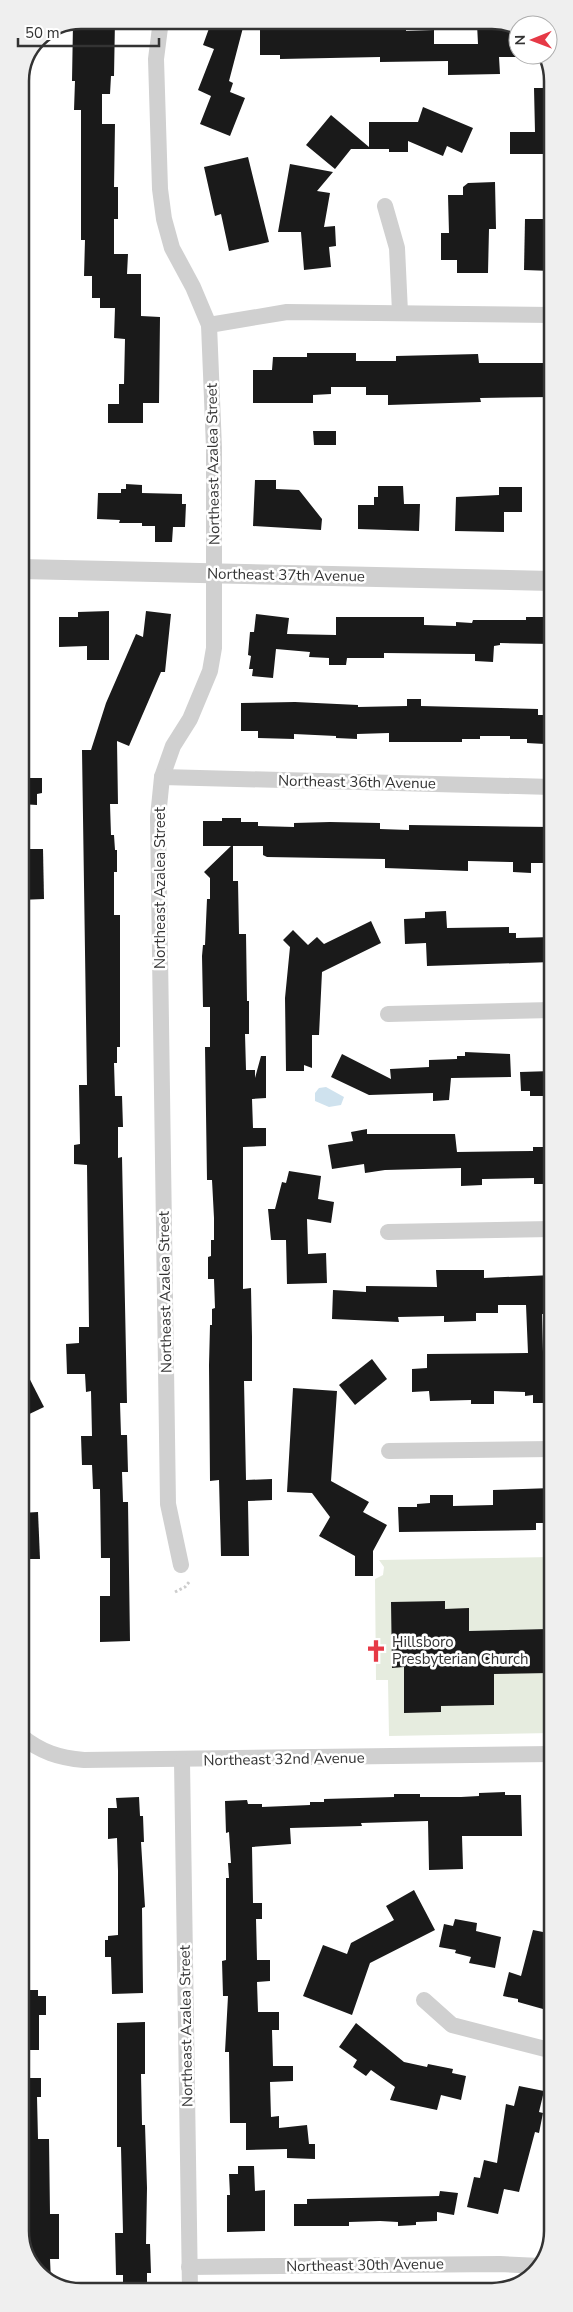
<svg xmlns="http://www.w3.org/2000/svg" width="573" height="2312" font-family="'Nunito Sans',sans-serif">
	<style>
		.green { fill: #e6ecdf }
		.water { fill: #cfe2ee }
		.building { fill: #1a1a1a }
		.lines { fill: none; stroke-linecap: round; stroke-linejoin: round }
		.path { stroke: #cdcdcd; stroke-width: 3; stroke-dasharray: 2.5 2.5; stroke-linecap: butt }
		.minor { stroke: #d0d0d0; stroke-width: 16 }
		.tertiary { stroke: #d0d0d0; stroke-width: 20 }
		.labels { text-anchor: middle; stroke-width: 5; stroke-linejoin: round; paint-order: stroke }
		.street-label { font-size: 15px; fill: #333; stroke: #fff }
		.poi-label { font-size: 15px; fill: #333; stroke: #fff; text-anchor: start }
		.rim { fill: none; stroke: #333; stroke-width: 2.5 }
	</style>
	<rect width="100%" height="100%" fill="#fff"/>
	<path class="green" d="M553 1557V1733L389 1736 388 1680H376L375 1579 383 1575 384 1567 379 1560Z"/>
	<path class="water" d="M326 1087 344 1097 341 1105 329 1107 315 1101V1093L319 1088Z"/>
	<g class="building">
		<path d="M80 20H115L114 76H111L110 94H102V124H115L114 187H118V219H114V254H128L127 274H141V316L160 317 159 403H143V423H108V404H119V384H124L125 339 114 338 115 308H100V298H92V276H84L85 240H81V110H74L75 81H72L73 23Z"/>
		<path d="M212 20H245L229 81 233 83 230 92 245 98 230 136 200 124 211 96 198 90 214 49 203 45Z"/>
		<path d="M260 20H406V31L434 30V44H478L477 24 499 23V28L518 29V57H499L500 74 448 75V61L380 62V57L280 59V55H260Z"/>
		<path d="M534 88H552V154H510V132H535Z"/>
		<path d="M423 107 473 128 462 153 447 146 443 156 408 141V152H389V149H351L335 169 306 145 331 115 369 147V122H418Z"/>
		<path d="M248 157 269 242 229 251 221 214 215 216 204 167Z"/>
		<path d="M290 164 333 172 317 191 330 193 324 227 335 226 336 246 329 247 331 267 304 270 301 232H278Z"/>
		<path d="M495 182 496 229H489L488 273H457V260H441V233H449L448 195H463V187L468 183Z"/>
		<path d="M525 219H552V271L524 270Z"/>
		<path d="M307 353H356V361H396V356L478 354 479 363H552V397L480 398 481 402 388 405V395H366V387H331V394L313 395V403H253V370H272L273 357H307Z"/>
		<path d="M313 431H336V445H314Z"/>
		<path d="M255 480H276V489L299 490 322 519 321 530 253 526Z"/>
		<path d="M126 484 142 485V493L182 494V504H186L185 527H173L172 542H155V526H142V523H119L120 520 97 519 98 493H121V489H126Z"/>
		<path d="M378 486H403L404 504H420L419 531 358 529V505H374V497H378Z"/>
		<path d="M499 487H522V512H504V532L455 531 456 497 499 495Z"/>
		<path d="M109 611V660H87V646L59 647V617H78V612Z"/>
		<path d="M146 611 171 614 165 672H161L129 746 117 741 118 804H110L111 835H114L115 850H117V872H114V915H120V1047H117V1063H114L115 1096H122L123 1127H118V1158L122 1157 127 1403H120L121 1435H127L128 1472H122L123 1502H128L130 1641 100 1642V1596H110V1558H101L100 1489H93L92 1465H82L81 1436H92L91 1391 86 1392 85 1374H67L66 1344 79 1343V1327H89L87 1165 74 1164V1145L80 1144 79 1085H87L82 750H91L106 703 136 634 143 637Z"/>
		<path d="M256 614 289 618 287 634 336 635V617H424V625L456 626V622L472 623 473 620H526V617H551L552 644 500 643V645L494 646 493 662 475 661V654L384 653V658H347L346 665H329V658L309 657 310 652 276 649 273 678 252 676 253 669H249L251 656 248 655 250 632H254Z"/>
		<path d="M407 699H421V706L538 709V715H552V740H545V744L527 743V739H510V736H480V739H462V742H389V733L357 734V739L336 738V736L294 734V739L258 738V731H241V703L295 702 358 705V707L407 706Z"/>
		<path d="M20 778H42V793L37 794V805L20 804Z"/>
		<path d="M222 818H241V822H258V826L294 827V823L330 822 380 823V829L409 830V825L552 827V863H531V873L513 872V862L468 861V871L385 868V859L267 857 263 855V846H233V881H238L239 934H246L247 1001H249V1034H245L246 1070H255V1078L261 1056H266V1098L252 1099 253 1128H266V1146L243 1147V1289L251 1288 252 1337V1381H244L246 1480 272 1479V1500L248 1501 249 1556H221L219 1480 210 1481 209 1365 210 1325H212V1309L215 1308 214 1279H208V1257L211 1256V1240H214V1218L212 1180H207L205 1047H210V1007H203L202 956 203 945H205L207 899H210V878L204 872 231 846H203V821H222Z"/>
		<path d="M20 849H43L44 899 20 900Z"/>
		<path d="M446 911 447 928 509 927V933H516V938L552 937V962L427 966 426 943 405 944 404 919 425 918V912Z"/>
		<path d="M371 921 381 943 322 972 319 1035H312V1068L304 1065V1071H286L285 998 290 947 283 940 293 930 308 945 317 937 324 944Z"/>
		<path d="M465 1052 510 1054 511 1077 451 1078 449 1100 433 1101V1093L369 1095 331 1077 342 1054 391 1079 390 1069 429 1067V1060L457 1059V1056H465Z"/>
		<path d="M552 1071V1096H530V1091H521L520 1072Z"/>
		<path d="M367 1129V1134H455L457 1152 533 1151V1147H552V1184H534V1178L482 1179V1185L461 1186V1168L385 1170 365 1173 364 1164 332 1169 328 1145 353 1141 351 1132Z"/>
		<path d="M289 1171 321 1176 318 1199 334 1202 331 1223 307 1219 308 1254 326 1253 327 1283 287 1284 286 1240H271L268 1209H275L282 1182 286 1183Z"/>
		<path d="M436 1270H484V1278L553 1275V1315L542 1314 543 1352H553V1403H533V1395L525 1396V1392L494 1391V1404H471V1400L430 1401 429 1391 412 1392V1369L427 1368V1354L528 1353 526 1305H498V1313H476V1321L444 1322V1316L398 1317 399 1322 332 1319 333 1290 366 1292V1286L437 1287Z"/>
		<path d="M372 1359 387 1379 355 1405 339 1385Z"/>
		<path d="M21 1362 44 1407 21 1418Z"/>
		<path d="M293 1388 337 1391 331 1481 369 1502 363 1512 387 1525 373 1551V1576H355V1556L319 1536 330 1517 312 1493 287 1492Z"/>
		<path d="M552 1488 553 1523H536V1530L399 1532 398 1507H417V1504L430 1503V1495H453V1506L493 1505V1490Z"/>
		<path d="M38 1512 40 1559H21V1513Z"/>
		<path d="M445 1601V1609L469 1608V1631L548 1629 549 1673 494 1674V1705L441 1706V1712L404 1713V1667L392 1668 391 1602Z"/>
		<path d="M505 1792V1795H521L522 1836H462L463 1869 429 1870 428 1821 361 1823 362 1826 290 1828 291 1844 252 1847 253 1903H262V1919H256L257 1960H270V1981L257 1982 258 2012H279V2030H272L273 2066H293V2081L270 2082 271 2117 279 2116V2128L307 2125 309 2144H315V2159L287 2158V2149L246 2150V2123H230L229 2052H225L228 1996H223L222 1961 226 1960V1878H229L228 1863H231L229 1832 226 1833 225 1801 247 1800 248 1804H262V1807L310 1805V1802H324V1799L394 1797V1794H420V1797H461L479 1796V1793Z"/>
		<path d="M139 1797 140 1816H143L144 1842H141L145 1907 142 1908 143 1993 112 1994 111 1957H105V1940H108V1936L118 1935V1871L117 1838 108 1839V1808H117L116 1798Z"/>
		<path d="M414 1890 435 1930 370 1963 352 2015 303 1996 323 1945 347 1954 351 1943 394 1920 386 1906Z"/>
		<path d="M455 1919 477 1923 476 1931 501 1937 495 1968 469 1963 471 1957 455 1953 456 1950 439 1947 444 1924 453 1926Z"/>
		<path d="M533 1930 553 1934V2007L544 2005 543 2009 518 2002V1999L503 1996 509 1972 521 1976Z"/>
		<path d="M21 1990H38V1996H46V2015H39V2050H21Z"/>
		<path d="M145 2022V2074H141L142 2125H145L147 2188 146 2244H150L151 2273H147V2291H123V2275H116L115 2233H123L121 2147H117V2023Z"/>
		<path d="M356 2023 404 2062 427 2067 428 2064 453 2069 452 2073 466 2076 461 2100 441 2095 437 2110 390 2100 395 2087 371 2070 366 2076 353 2067 357 2060 339 2047Z"/>
		<path d="M21 2078H41V2097H37L38 2139H49L50 2214H59V2259H50L51 2281 38 2275 24 2249V2223H21Z"/>
		<path d="M519 2086 544 2091 539 2112 543 2113 539 2133 535 2132 519 2192 504 2189 498 2214 467 2207 474 2177 480 2178 484 2160 497 2163 506 2104 514 2106Z"/>
		<path d="M238 2166H254L255 2191 265 2190V2231L227 2232V2195H230L229 2174H238Z"/>
		<path d="M440 2191 458 2193 454 2215 437 2212V2221L416 2222V2225L398 2226V2222L380 2221 349 2222V2226H294V2204H307V2199L439 2196Z"/>
	</g>
	<g class="lines">
		<path class="path" d="M175 1592 185 1587 190 1581"/>
		<g class="minor">
			<path d="M161 20 156 59 160 189 164 219 172 248 193 287 209 325 214 448V648L210 671 190 719 173 746 162 777 158 817 168 1504 181 1565"/>
			<path d="M385 206 397 248 400 312"/>
			<path d="M209 325 287 312 552 315"/>
			<path d="M162 777 552 787"/>
			<path d="M388 1014 552 1010"/>
			<path d="M388 1232 552 1229"/>
			<path d="M389 1451 553 1449"/>
			<path d="M21 1736C41 1752 59 1758 84 1760L553 1754"/>
			<path d="M182 1761 190 2291"/>
			<path d="M424 2000 452 2025 553 2051"/>
			<path d="M189 2267 500 2264 540 2266"/>
		</g>
		<path class="tertiary" d="M20 569 552 581"/>
	</g>
	<defs>
		<symbol id="church-bare" viewBox="-9 -9 18 18"><path d="M-1.2-6h2.4v3.5h3.3v2.4h-3.3V6h-2.4V-.1h-3.3v-2.4h3.3Z" fill="#e63946" stroke="#fff" stroke-width="2.5" paint-order="stroke"/></symbol>
	</defs>
	<g fill-rule="evenodd">
		<use href="#church-bare" x="360" y="1635" width="32" height="32"/>
	</g>
	<g class="labels">
		<g class="street-label">
			<text transform="translate(213 464) rotate(-91)" y="5">Northeast Azalea Street</text>
			<text transform="translate(286 575) rotate(1)" y="5">Northeast 37th Avenue</text>
			<text transform="translate(357 782) rotate(1)" y="5">Northeast 36th Avenue</text>
			<text transform="translate(160 888) rotate(-90)" y="5">Northeast Azalea Street</text>
			<text transform="translate(165 1292) rotate(-91)" y="5">Northeast Azalea Street</text>
			<text transform="translate(284 1759) rotate(-1)" y="5">Northeast 32nd Avenue</text>
			<text transform="translate(186 2026) rotate(-91)" y="5">Northeast Azalea Street</text>
			<text transform="translate(365 2265) rotate(-1)" y="5">Northeast 30th Avenue</text>
		</g>
		<g class="poi-label">
			<text x="392" y="1647">Hillsboro<tspan x="392" dy="17">Presbyterian Church</tspan></text>
		</g>
	</g>
	<path d="M0 0H573V2312H0ZM81 29H492A52 52 0 0 1 544 81V2231A52 52 0 0 1 492 2283H81A52 52 0 0 1 29 2231V81A52 52 0 0 1 81 29Z" fill="#efefef" fill-rule="evenodd"/>
	<path class="rim" d="M81 29H492A52 52 0 0 1 544 81V2231A52 52 0 0 1 492 2283H81A52 52 0 0 1 29 2231V81A52 52 0 0 1 81 29Z"/>
	<g transform="translate(533 40) rotate(269)"><circle r="24" fill="#ffffff" stroke="#adadad"/>
	<path d="M0-4L9 19L0 12L-9 19Z" fill="#e63946"/>
	<text y="-8" font-size="14" font-weight="bold" text-anchor="middle" fill="#333333">N</text>
	</g>
	<path d="M18 38v8h141v-8" fill="none" stroke="#333333" stroke-width="2.5"/>
	<text x="25" y="38" font-size="15" fill="#333333" stroke="#ffffff" stroke-width="4" paint-order="stroke">50 m</text>
</svg>
